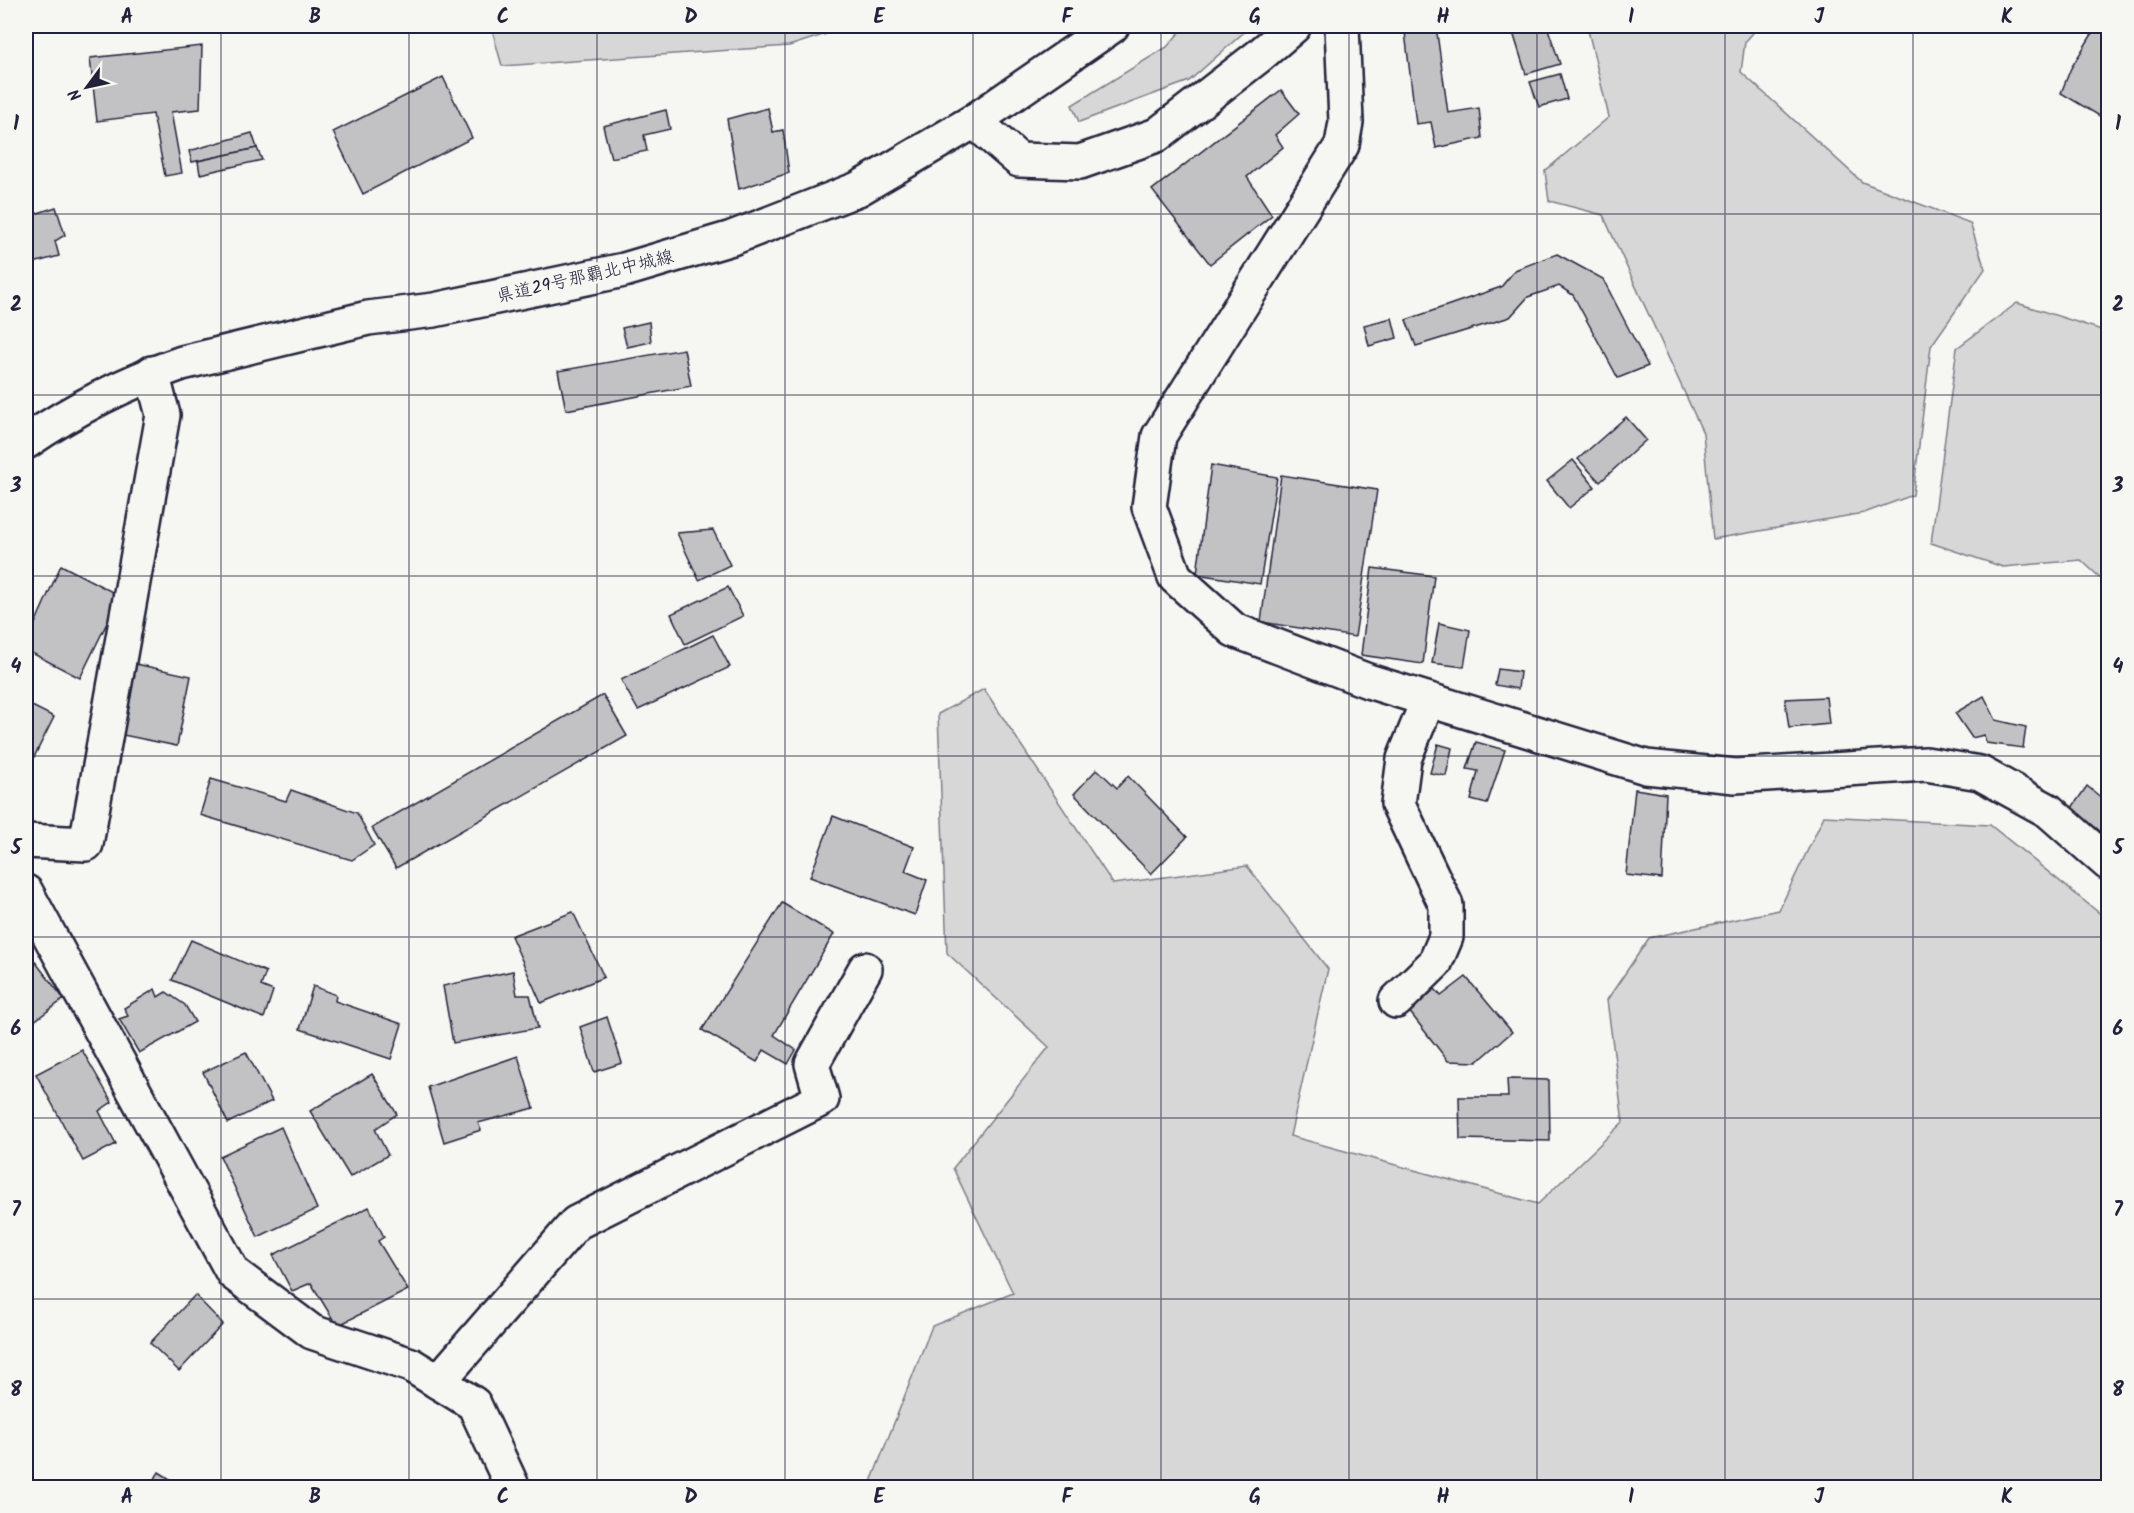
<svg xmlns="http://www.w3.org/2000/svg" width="2134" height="1513" font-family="Kalam,'Klee One',sans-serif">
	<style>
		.green { fill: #d7d7d7; stroke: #7c7c89; stroke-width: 1.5 }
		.building { fill: #c2c2c4; stroke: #22223b; stroke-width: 1.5 }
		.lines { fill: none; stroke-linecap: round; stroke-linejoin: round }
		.street-casing { stroke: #22223b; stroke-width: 38 }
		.primary-casing { stroke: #22223b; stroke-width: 38 }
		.street { stroke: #f6f6f2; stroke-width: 33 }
		.primary { stroke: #f6f6f2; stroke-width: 33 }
		.grid { fill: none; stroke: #22223b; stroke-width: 1.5; stroke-opacity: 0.55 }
		.labels { text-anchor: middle; stroke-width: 5; stroke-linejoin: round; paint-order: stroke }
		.street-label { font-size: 18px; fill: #22223b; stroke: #f6f6f2 }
		.neatline { fill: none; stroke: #22223b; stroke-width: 2 }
		.grid-label { font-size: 20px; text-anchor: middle; font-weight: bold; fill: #22223b }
	</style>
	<rect width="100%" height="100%" fill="#f6f6f2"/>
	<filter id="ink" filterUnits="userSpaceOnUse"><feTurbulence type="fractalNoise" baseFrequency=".0167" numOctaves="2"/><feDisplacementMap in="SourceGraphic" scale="12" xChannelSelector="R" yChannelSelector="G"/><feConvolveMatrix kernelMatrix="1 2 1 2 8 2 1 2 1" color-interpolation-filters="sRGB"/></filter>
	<g filter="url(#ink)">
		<g class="green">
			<path d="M491 26H851L789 46 502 66Z"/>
			<path d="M1185 26H1251L1189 81 1079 122 1072 105 1167 47Z"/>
			<path d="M1587 26H1759L1745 42 1741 72 1862 182 1970 223 1985 269 1931 346 1913 495 1864 513 1713 539 1703 433 1603 215 1549 201 1545 171 1609 117Z"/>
			<path d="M2017 303 2108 332V585L2081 560 2003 567 1931 543 1957 348Z"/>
			<path d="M984 689 1113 884 1247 866 1328 969 1290 1136 1538 1204 1623 1122 1607 1000 1649 938 1779 910 1824 816 1990 825 2108 920V1487H869L932 1326 1013 1293 953 1168 1049 1047 947 953 938 714Z"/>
		</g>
		<g class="building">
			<path d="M1436 26 1448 113 1479 108 1482 138 1436 148 1431 122 1416 124 1405 32Z"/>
			<path d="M1511 26H1547L1560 64 1526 74Z"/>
			<path d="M2097 26H2108V121L2061 93 2071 68Z"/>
			<path d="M202 46 200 109 171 112 182 173 165 176 153 114 97 121 90 58Z"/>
			<path d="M1560 74 1567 99 1539 107 1530 82Z"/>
			<path d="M443 77 472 138 363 194 333 132Z"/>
			<path d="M1281 90 1299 114 1275 135 1283 147 1247 177 1272 215 1210 264 1152 190Z"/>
			<path d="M768 108 773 132 783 130 789 173 739 189 727 119Z"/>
			<path d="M666 110 670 129 644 135 647 151 611 158 603 126Z"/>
			<path d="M252 133 257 148 192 162 189 151Z"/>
			<path d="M257 148 262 160 200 174 198 161Z"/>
			<path d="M56 207 65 235 55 241 59 256 26 265V217Z"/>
			<path d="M1557 254 1603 279 1648 366 1618 378 1573 295 1559 286 1528 297 1510 317 1416 346 1406 320 1501 287 1515 270Z"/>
			<path d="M1392 318 1397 338 1369 346 1364 325Z"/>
			<path d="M649 322 651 342 627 347 622 328Z"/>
			<path d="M26 335 32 359 26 360Z"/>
			<path d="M684 349 691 386 566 410 558 371Z"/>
			<path d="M1626 417 1646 440 1600 482 1578 459Z"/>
			<path d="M1573 460 1595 487 1569 508 1547 481Z"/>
			<path d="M1211 465 1277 477 1260 584 1197 574Z"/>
			<path d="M1281 475 1377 490 1355 637 1261 622Z"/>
			<path d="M713 530 730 565 699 580 677 533Z"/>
			<path d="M61 565 120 596 80 678 26 650V644Z"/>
			<path d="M1372 568 1434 576 1423 664 1361 655Z"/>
			<path d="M26 576 33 580 26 595Z"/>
			<path d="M728 587 743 616 685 644 671 614Z"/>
			<path d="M1439 623 1470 630 1464 667 1432 663Z"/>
			<path d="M713 635 730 667 638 710 621 680Z"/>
			<path d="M136 664 191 676 177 746 123 735Z"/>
			<path d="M1498 669 1520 672 1518 689 1495 685Z"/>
			<path d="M603 695 627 736 396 868 372 828Z"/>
			<path d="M1984 696 1996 720 2026 727 2023 748 1986 743 1984 735 1972 738 1955 713Z"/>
			<path d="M1826 697 1829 724 1789 728 1785 699Z"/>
			<path d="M26 703 54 717 30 765 26 763Z"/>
			<path d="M1476 742 1505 750 1487 804 1471 800 1478 771 1467 769Z"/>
			<path d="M1438 744 1452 748 1446 776 1430 773Z"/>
			<path d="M1097 769 1117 788 1128 776 1187 837 1151 874 1074 794Z"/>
			<path d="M211 779 286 801 291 790 357 813 374 845 352 860 200 815Z"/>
			<path d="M2087 786 2108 803V837L2071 809Z"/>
			<path d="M1635 789 1666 794 1662 879 1626 875Z"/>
			<path d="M833 816 914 847 905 871 927 880 915 915 810 877Z"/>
			<path d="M782 903 834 934 774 1035 796 1050 788 1064 764 1050 757 1062 702 1030Z"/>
			<path d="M573 912 604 977 541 1003 511 936Z"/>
			<path d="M191 940 266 972 261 986 273 991 264 1018 172 980Z"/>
			<path d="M26 950 64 999 26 1027Z"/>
			<path d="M513 971 517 995H530L538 1028 453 1043 443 986Z"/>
			<path d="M1466 977 1512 1032 1477 1062 1448 1061 1409 1011 1435 989 1441 996Z"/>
			<path d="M313 986 336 995 335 1001 402 1024 391 1059 300 1029Z"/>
			<path d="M155 989 158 997 166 992 185 1005 195 1022 139 1053 119 1019 128 1016 124 1008Z"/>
			<path d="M607 1017 622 1063 594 1072 580 1027Z"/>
			<path d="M82 1050 112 1102 99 1111 116 1144 83 1161 36 1074Z"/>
			<path d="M246 1052 272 1101 228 1123 203 1072Z"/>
			<path d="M518 1056 534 1108 478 1123 481 1130 444 1142 428 1087Z"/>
			<path d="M372 1074 397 1114 375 1129 388 1155 350 1177 310 1111Z"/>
			<path d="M1507 1079 1549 1080 1550 1141 1460 1139 1459 1097H1508Z"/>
			<path d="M281 1127 317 1209 258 1237 220 1156Z"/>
			<path d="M369 1207 384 1237 378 1241 408 1290 337 1326 311 1283 292 1291 273 1255Z"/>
			<path d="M195 1295 223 1324 179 1371 150 1343Z"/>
			<path d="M159 1472 184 1488H149Z"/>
		</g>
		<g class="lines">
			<defs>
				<g id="street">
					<path d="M1342 26 1346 122 1342 145 1159 436 1149 507 1175 577 1234 630 1368 681 1646 767 1735 776 1926 764 1980 773 2049 811 2108 863"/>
					<path d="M974 121 1019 160 1080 162 1157 135 1259 56 1294 26"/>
					<path d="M26 841 86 844 163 415 152 373"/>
					<path d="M26 892 233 1273 312 1332 411 1365 474 1404 513 1488"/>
					<path d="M1396 1001 1435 963 1446 937V905L1398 804 1404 759 1428 700"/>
					<path d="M438 1382 576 1223 822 1099 812 1064 865 969"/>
				</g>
				<path id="primary" d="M26 442C74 409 127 382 182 363L368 318 434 310 624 270 732 238 858 189 974 121 1112 26"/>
			</defs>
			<use href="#street" class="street-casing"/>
			<use href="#primary" class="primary-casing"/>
			<use href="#street" class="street"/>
			<use href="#primary" class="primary"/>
		</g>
	</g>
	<path class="grid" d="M221 26V1488M409 26V1488M597 26V1488M785 26V1488M973 26V1488M1161 26V1488M1349 26V1488M1537 26V1488M1725 26V1488M1913 26V1488M26 214H2108M26 395H2108M26 576H2108M26 756H2108M26 937H2108M26 1118H2108M26 1299H2108"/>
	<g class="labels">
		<g class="street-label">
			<text transform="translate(585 276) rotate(-13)" y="6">県道29号那覇北中城線</text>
		</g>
	</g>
	<rect width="2134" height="1513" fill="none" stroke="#f6f6f2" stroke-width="66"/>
	<g transform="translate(87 87) rotate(237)" stroke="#f6f6f2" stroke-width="4.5" paint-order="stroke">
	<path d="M0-4.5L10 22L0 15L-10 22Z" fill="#22223b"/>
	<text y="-9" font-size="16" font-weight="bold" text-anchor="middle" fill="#22223b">N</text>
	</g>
	<rect x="33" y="33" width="2068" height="1447" class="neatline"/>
	<g class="grid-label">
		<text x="127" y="23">A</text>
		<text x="315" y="23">B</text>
		<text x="503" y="23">C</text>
		<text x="691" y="23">D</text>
		<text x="879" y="23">E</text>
		<text x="1067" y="23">F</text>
		<text x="1255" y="23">G</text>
		<text x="1443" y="23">H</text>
		<text x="1631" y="23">I</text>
		<text x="1819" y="23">J</text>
		<text x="2007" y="23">K</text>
		<text x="16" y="130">1</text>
		<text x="2118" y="130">1</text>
		<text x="16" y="311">2</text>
		<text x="2118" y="311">2</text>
		<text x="16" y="492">3</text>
		<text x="2118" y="492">3</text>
		<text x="16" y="673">4</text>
		<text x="2118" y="673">4</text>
		<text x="16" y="854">5</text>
		<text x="2118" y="854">5</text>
		<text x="16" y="1035">6</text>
		<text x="2118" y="1035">6</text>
		<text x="16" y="1216">7</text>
		<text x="2118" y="1216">7</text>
		<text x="16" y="1396">8</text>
		<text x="2118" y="1396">8</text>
		<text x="127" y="1503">A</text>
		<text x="315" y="1503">B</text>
		<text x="503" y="1503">C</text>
		<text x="691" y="1503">D</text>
		<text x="879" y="1503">E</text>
		<text x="1067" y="1503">F</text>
		<text x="1255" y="1503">G</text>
		<text x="1443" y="1503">H</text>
		<text x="1631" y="1503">I</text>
		<text x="1819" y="1503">J</text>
		<text x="2007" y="1503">K</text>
	</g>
</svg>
